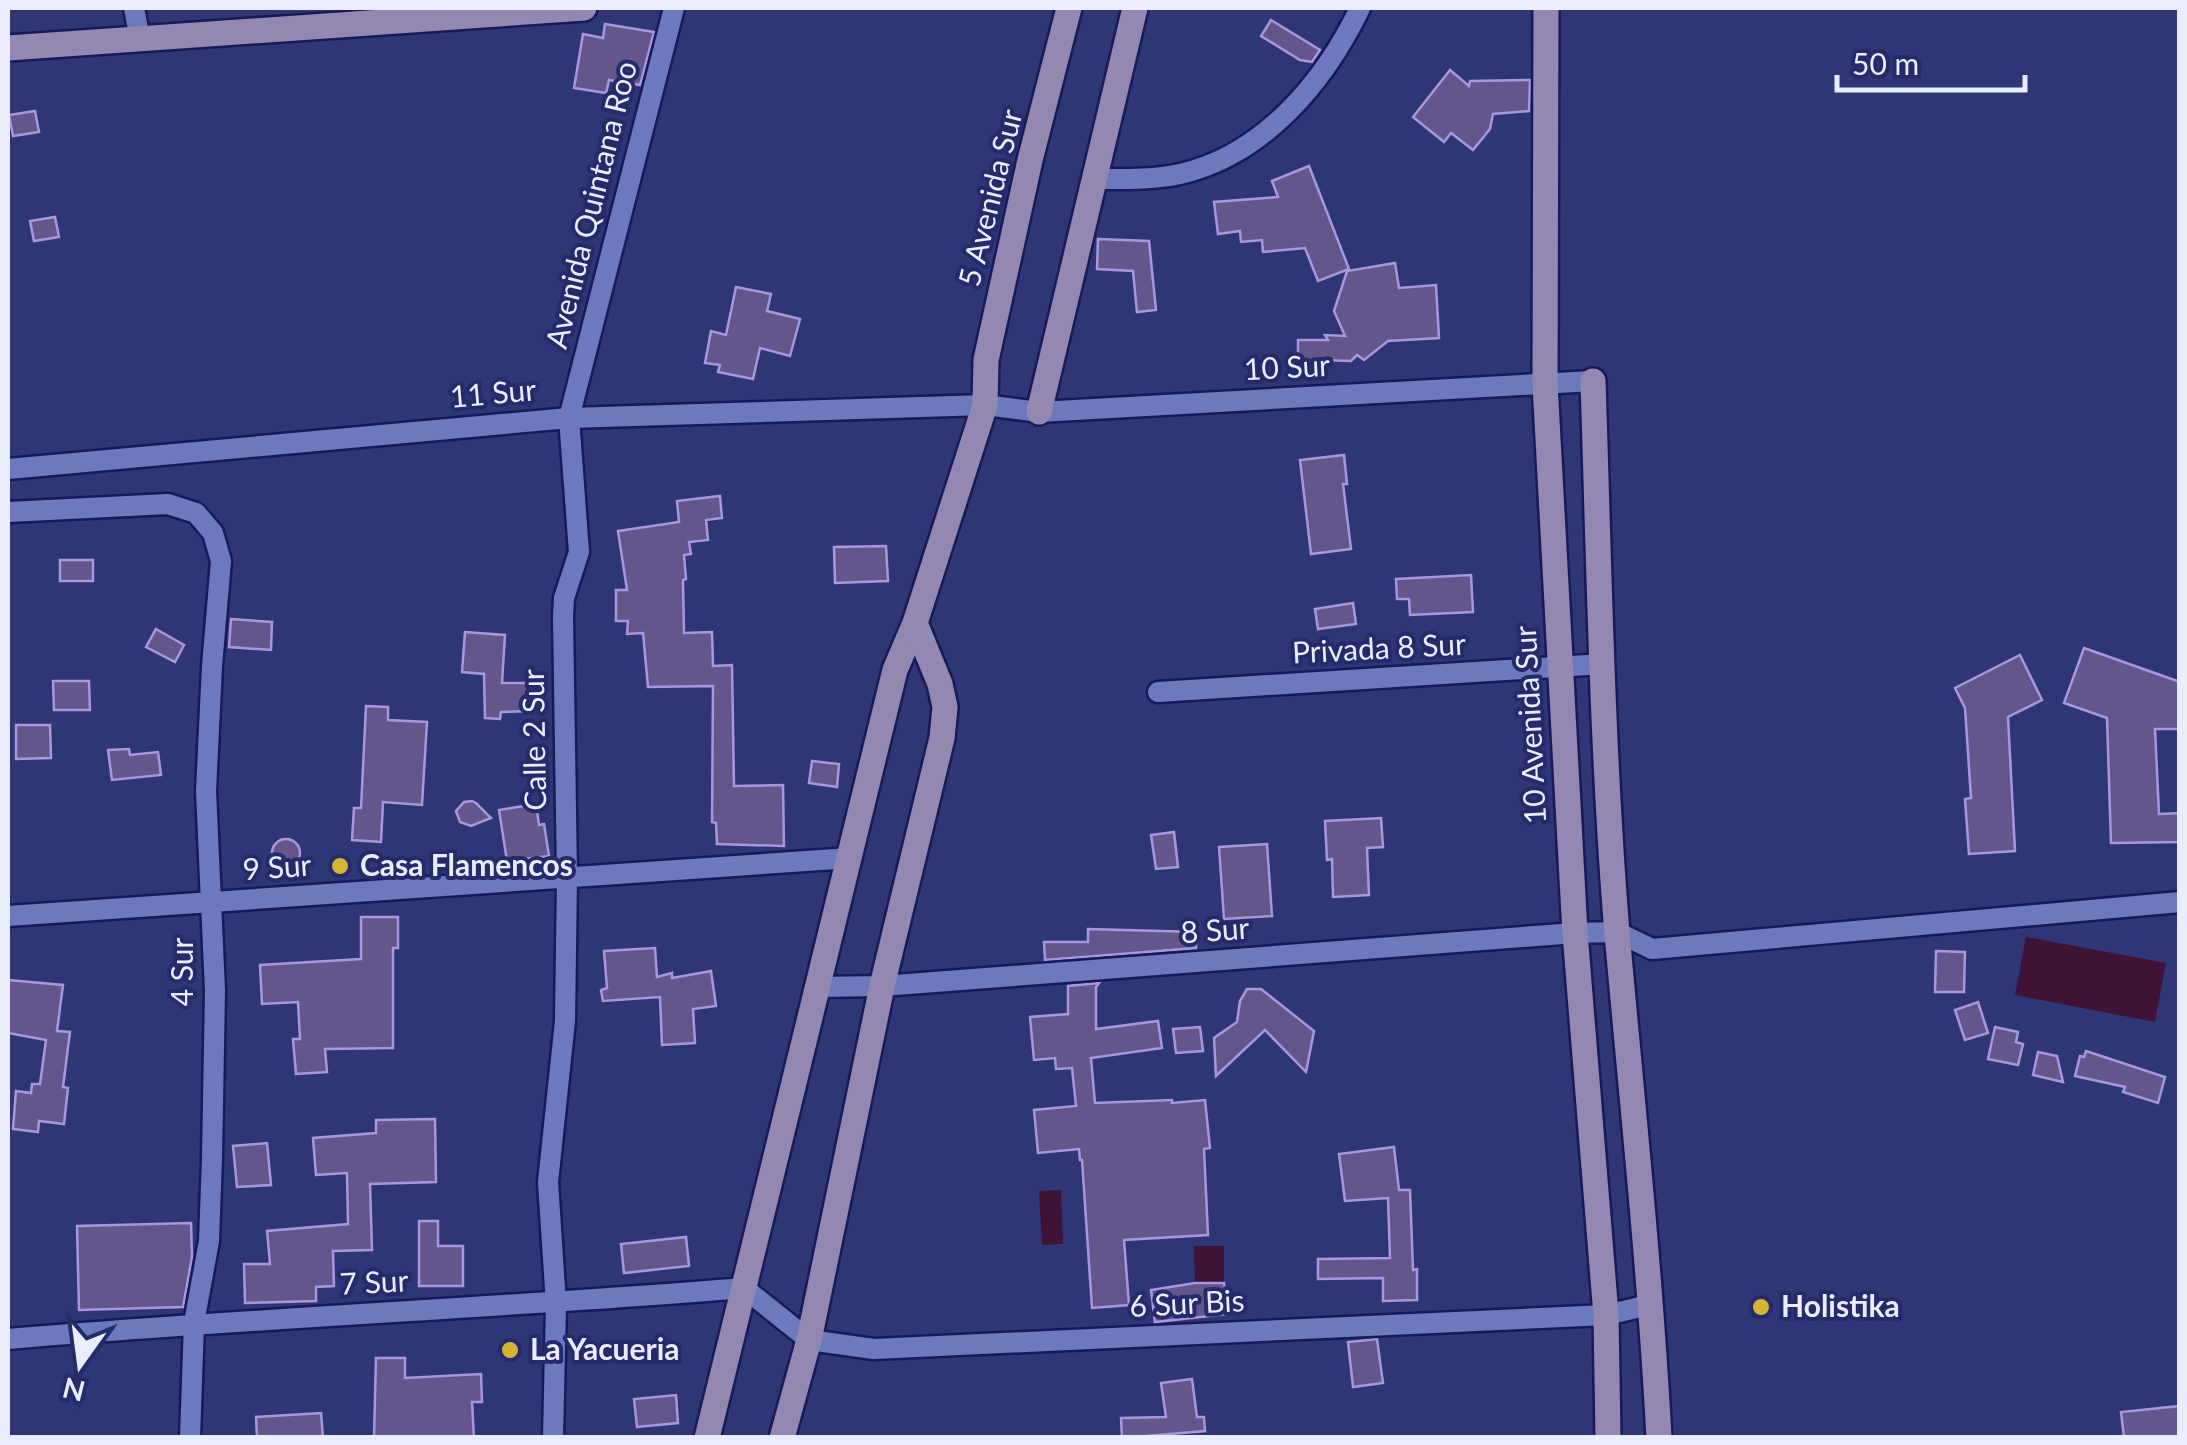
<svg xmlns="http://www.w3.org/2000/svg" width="2187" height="1445" font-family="Lato,sans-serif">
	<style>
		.water { fill: #3e1336 }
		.building { fill: #64568b; stroke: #a896e1; stroke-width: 2.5 }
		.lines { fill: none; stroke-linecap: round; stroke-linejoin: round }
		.street-casing { stroke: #181a58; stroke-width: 25 }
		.secondary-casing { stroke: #181a58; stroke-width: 30 }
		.street { stroke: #6c79bf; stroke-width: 20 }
		.secondary { stroke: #9487b2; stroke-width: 25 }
		.poi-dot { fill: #d5b535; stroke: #252b6a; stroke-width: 4 }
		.labels { text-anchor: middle; stroke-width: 8; stroke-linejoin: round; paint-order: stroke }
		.street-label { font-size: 30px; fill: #e9edfd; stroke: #252b6a }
		.poi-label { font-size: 30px; font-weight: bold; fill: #e9edfd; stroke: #252b6a; text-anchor: start }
	</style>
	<rect width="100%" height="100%" fill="#2f3676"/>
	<g class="water">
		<path d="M2026 937 2166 963 2155 1022 2015 995Z"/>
		<path d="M1061 1190 1063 1244 1042 1245 1039 1191Z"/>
		<path d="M1194 1246H1224V1283H1195Z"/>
	</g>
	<g class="building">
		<path d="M1271 20 1320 50 1312 62 1300 60 1261 36Z"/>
		<path d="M605 24 654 32 640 85 609 80 606 93 574 88 583 34 603 38Z"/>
		<path d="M1450 70 1469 86 1470 81 1530 80 1529 111 1493 114 1490 129 1473 150 1451 133 1444 142 1413 117Z"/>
		<path d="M35 111 39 132 13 136 9 115Z"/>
		<path d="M1309 166 1349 269 1318 281 1305 248 1263 252 1262 240 1241 242 1240 231 1218 234 1214 202 1278 197 1272 181Z"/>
		<path d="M55 217 59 237 34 241 30 221Z"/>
		<path d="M1098 239 1149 241 1156 310 1137 312 1133 271 1097 269Z"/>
		<path d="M1395 263 1399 288 1436 285 1439 338 1388 341 1364 360 1357 355 1351 361 1322 360V367H1298V340H1328L1325 335 1345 336 1334 311 1347 271Z"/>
		<path d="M736 287 771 294 767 311 800 319 790 356 760 348 753 379 718 372 720 365 705 363 711 331 726 335Z"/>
		<path d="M1344 455 1347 484H1343L1351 549 1311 554 1300 460Z"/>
		<path d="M720 496 722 518 706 520 708 540 689 542 691 554 684 555 686 579 683 580 684 633 712 632 713 666 732 665 734 786 783 785 784 846 717 844 716 823 712 822 713 686 648 687 643 633 627 634 628 621H616V590H627L618 531 679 522 677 501Z"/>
		<path d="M886 546 888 581 835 583 834 547Z"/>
		<rect x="60" y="560" width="33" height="21"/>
		<path d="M1471 575 1473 612 1410 615 1409 599H1397L1396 579Z"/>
		<path d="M1353 603 1356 624 1318 629 1315 609Z"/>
		<path d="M231 619 272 622 271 650 229 647Z"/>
		<path d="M156 629 184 645 175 662 146 647Z"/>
		<path d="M465 632 505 635 502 683H533L534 711 501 712 500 719 485 718 484 674 462 672Z"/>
		<path d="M2084 648 2180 682V729H2155L2159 814 2180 813V842L2111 843 2107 718 2064 703Z"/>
		<path d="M2020 655 2042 700 2008 717 2015 851 1969 854 1965 799 1971 798 1965 708 1955 688Z"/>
		<path d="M53 681H89L90 710H54Z"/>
		<path d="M366 706 388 707V720L427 722 422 805 383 802 381 842 352 840 354 808H361Z"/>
		<path d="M16 725H50L51 758 16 759Z"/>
		<path d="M129 749 130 755 158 752 161 775 112 780 108 750Z"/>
		<path d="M812 761 839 764 837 787 809 783Z"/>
		<path d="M472 801 476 803 491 818 471 826 460 822 456 811 464 802Z"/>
		<path d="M536 804 539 825 544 824 549 856 507 861 499 810Z"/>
		<path d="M1381 818 1383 847 1367 848 1369 895 1333 897 1332 859 1327 860 1325 821Z"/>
		<path d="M1174 832 1178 867 1156 869 1151 835Z"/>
		<circle cx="286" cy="853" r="14"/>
		<path d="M1267 844 1272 916 1224 919 1219 847Z"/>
		<path d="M361 917H398V948H393V1048L325 1049 327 1072 296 1074 293 1039H300L298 1002 262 1004 260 965 361 959Z"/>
		<path d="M1088 929 1197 932 1196 948 1045 960 1044 942H1088Z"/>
		<path d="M655 948 657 977 672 973V978L711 971 716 1006 693 1009 695 1043 662 1045 660 997 603 1001 601 990 607 988 604 951Z"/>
		<path d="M1936 951 1965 952 1964 992H1935Z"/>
		<path d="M8 980 63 985 57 1031 70 1032 63 1087 68 1088 64 1124 39 1121 38 1132 13 1129 16 1091 31 1093 32 1084H40L46 1040 8 1033Z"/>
		<path d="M1099 983 1096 987V1029L1158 1021 1162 1048 1091 1058 1095 1103 1172 1100V1103L1205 1100 1210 1148 1204 1149 1208 1235 1124 1240 1129 1305 1092 1308 1082 1160H1080L1079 1149 1038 1153 1034 1110 1076 1106 1072 1068 1056 1069 1055 1058 1034 1060 1030 1017 1068 1014V986Z"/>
		<path d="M1247 989H1261L1314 1031 1306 1072 1265 1030 1216 1076 1214 1038 1237 1022 1240 1001Z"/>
		<path d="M1978 1002 1988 1033 1965 1040 1955 1010Z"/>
		<path d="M1200 1027 1203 1051 1176 1053 1173 1029Z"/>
		<path d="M1995 1027 2018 1032 2016 1042 2023 1044 2018 1065 1988 1059Z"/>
		<path d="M2086 1051 2165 1077 2158 1103 2123 1092 2125 1087 2075 1076 2080 1056 2084 1057Z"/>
		<path d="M2038 1052 2057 1056 2063 1082 2033 1075Z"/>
		<path d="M435 1119 436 1182 370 1184 372 1250 333 1251 334 1286 316 1287V1301L245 1303 244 1264H270L267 1231 348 1224 347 1173 316 1175 313 1138 376 1133V1120Z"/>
		<path d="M267 1143 271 1185 237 1187 233 1146Z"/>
		<path d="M1394 1147 1399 1190H1410L1413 1270 1417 1269V1300L1383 1301V1278L1318 1279V1259L1390 1258 1388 1198 1345 1201 1339 1154Z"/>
		<path d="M419 1221H438V1246H463V1286H419Z"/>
		<path d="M191 1223 192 1257 183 1307 79 1310 77 1226Z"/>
		<path d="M686 1237 689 1266 624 1273 621 1244Z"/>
		<path d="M1195 1283H1224L1228 1314 1155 1322 1151 1290Z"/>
		<path d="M1377 1339 1383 1383 1353 1387 1348 1342Z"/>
		<path d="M376 1358H405V1378L481 1374 482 1402H472L474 1438H374Z"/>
		<path d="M1192 1379 1197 1417H1204L1205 1431 1122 1438 1121 1418 1166 1417 1161 1383Z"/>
		<path d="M676 1395 678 1423 637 1427 634 1399Z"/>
		<path d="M2180 1406V1438H2124L2121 1412Z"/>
		<path d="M321 1413 323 1438H257L256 1417Z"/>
	</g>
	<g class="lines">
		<defs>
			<g id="street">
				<path d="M134 8 140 39"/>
				<path d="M1095 179C1123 179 1152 180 1180 174 1264 155 1325 81 1360 8"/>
				<path d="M8 469 569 418 985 405 1039 412 1593 381"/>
				<path d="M8 512 168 504 196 513 213 533 221 561 212 666 206 791 215 991 212 1158 209 1241 194 1323 190 1438"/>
				<path d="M1158 692 1603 664"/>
				<path d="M8 916 850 858"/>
				<path d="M818 987 882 986 1575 933 1617 932 1652 949 2180 902"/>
				<path d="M8 1339C253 1318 499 1308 744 1288L809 1340 874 1349 1606 1315 1649 1305"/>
				<path d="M553 1438 556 1304 548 1182 565 1021 567 877 563 616 564 598 579 552 569 418 674 8"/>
			</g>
			<g id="secondary">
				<path d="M1546 8 1545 384 1575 933 1606 1315 1608 1438"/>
				<path d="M8 48 584 8"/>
				<path d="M1593 381C1599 565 1602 750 1617 933 1632 1101 1650 1269 1659 1438"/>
				<path d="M1039 412 1135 8"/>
				<path d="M707 1438 895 670 915 623 985 405 986 360 1030 160 1069 8"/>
				<path d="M782 1438 809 1340 882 986 942 738 945 707 940 684 915 623"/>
			</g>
		</defs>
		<use href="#street" class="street-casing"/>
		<use href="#secondary" class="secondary-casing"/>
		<use href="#street" class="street"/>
		<use href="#secondary" class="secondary"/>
	</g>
	<g class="poi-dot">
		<circle cx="340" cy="866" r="10"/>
		<circle cx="1761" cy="1307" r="10"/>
		<circle cx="510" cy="1350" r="10"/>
	</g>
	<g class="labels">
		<g class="street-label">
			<text transform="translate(991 198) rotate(-76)" y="10">5 Avenida Sur</text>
			<text transform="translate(592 205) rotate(-76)" y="10">Avenida Quintana Roo</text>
			<text transform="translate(1287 368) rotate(-3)" y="10">10 Sur</text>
			<text transform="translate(493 394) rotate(-5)" y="10">11 Sur</text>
			<text transform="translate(1379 649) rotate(-3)" y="10">Privada 8 Sur</text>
			<text transform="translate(1531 725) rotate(-93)" y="10">10 Avenida Sur</text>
			<text transform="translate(535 740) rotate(-91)" y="10">Calle 2 Sur</text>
			<text transform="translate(277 868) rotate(-4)" y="10">9 Sur</text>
			<text transform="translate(1215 931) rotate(-4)" y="10">8 Sur</text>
			<text transform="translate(183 972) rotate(-90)" y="10">4 Sur</text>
			<text transform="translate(374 1283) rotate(-3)" y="10">7 Sur</text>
			<text transform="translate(1187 1304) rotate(-3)" y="10">6 Sur Bis</text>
		</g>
		<g class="poi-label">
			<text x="360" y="876">Casa Flamencos</text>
			<text x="1781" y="1317">Holistika</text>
			<text x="530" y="1360">La Yacueria</text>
		</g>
	</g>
	<rect width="2187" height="1445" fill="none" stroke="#e9edfd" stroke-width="20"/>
	<g transform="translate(80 1365) rotate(194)" stroke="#252b6a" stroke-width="8" paint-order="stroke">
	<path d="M0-8L18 38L0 25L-18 38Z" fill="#e9edfd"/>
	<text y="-15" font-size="28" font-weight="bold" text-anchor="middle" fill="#e9edfd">N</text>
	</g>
	<path d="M1837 75v15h188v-15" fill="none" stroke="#e9edfd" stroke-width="5"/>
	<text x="1852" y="75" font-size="30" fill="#e9edfd" stroke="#252b6a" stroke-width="8" paint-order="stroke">50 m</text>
</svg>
